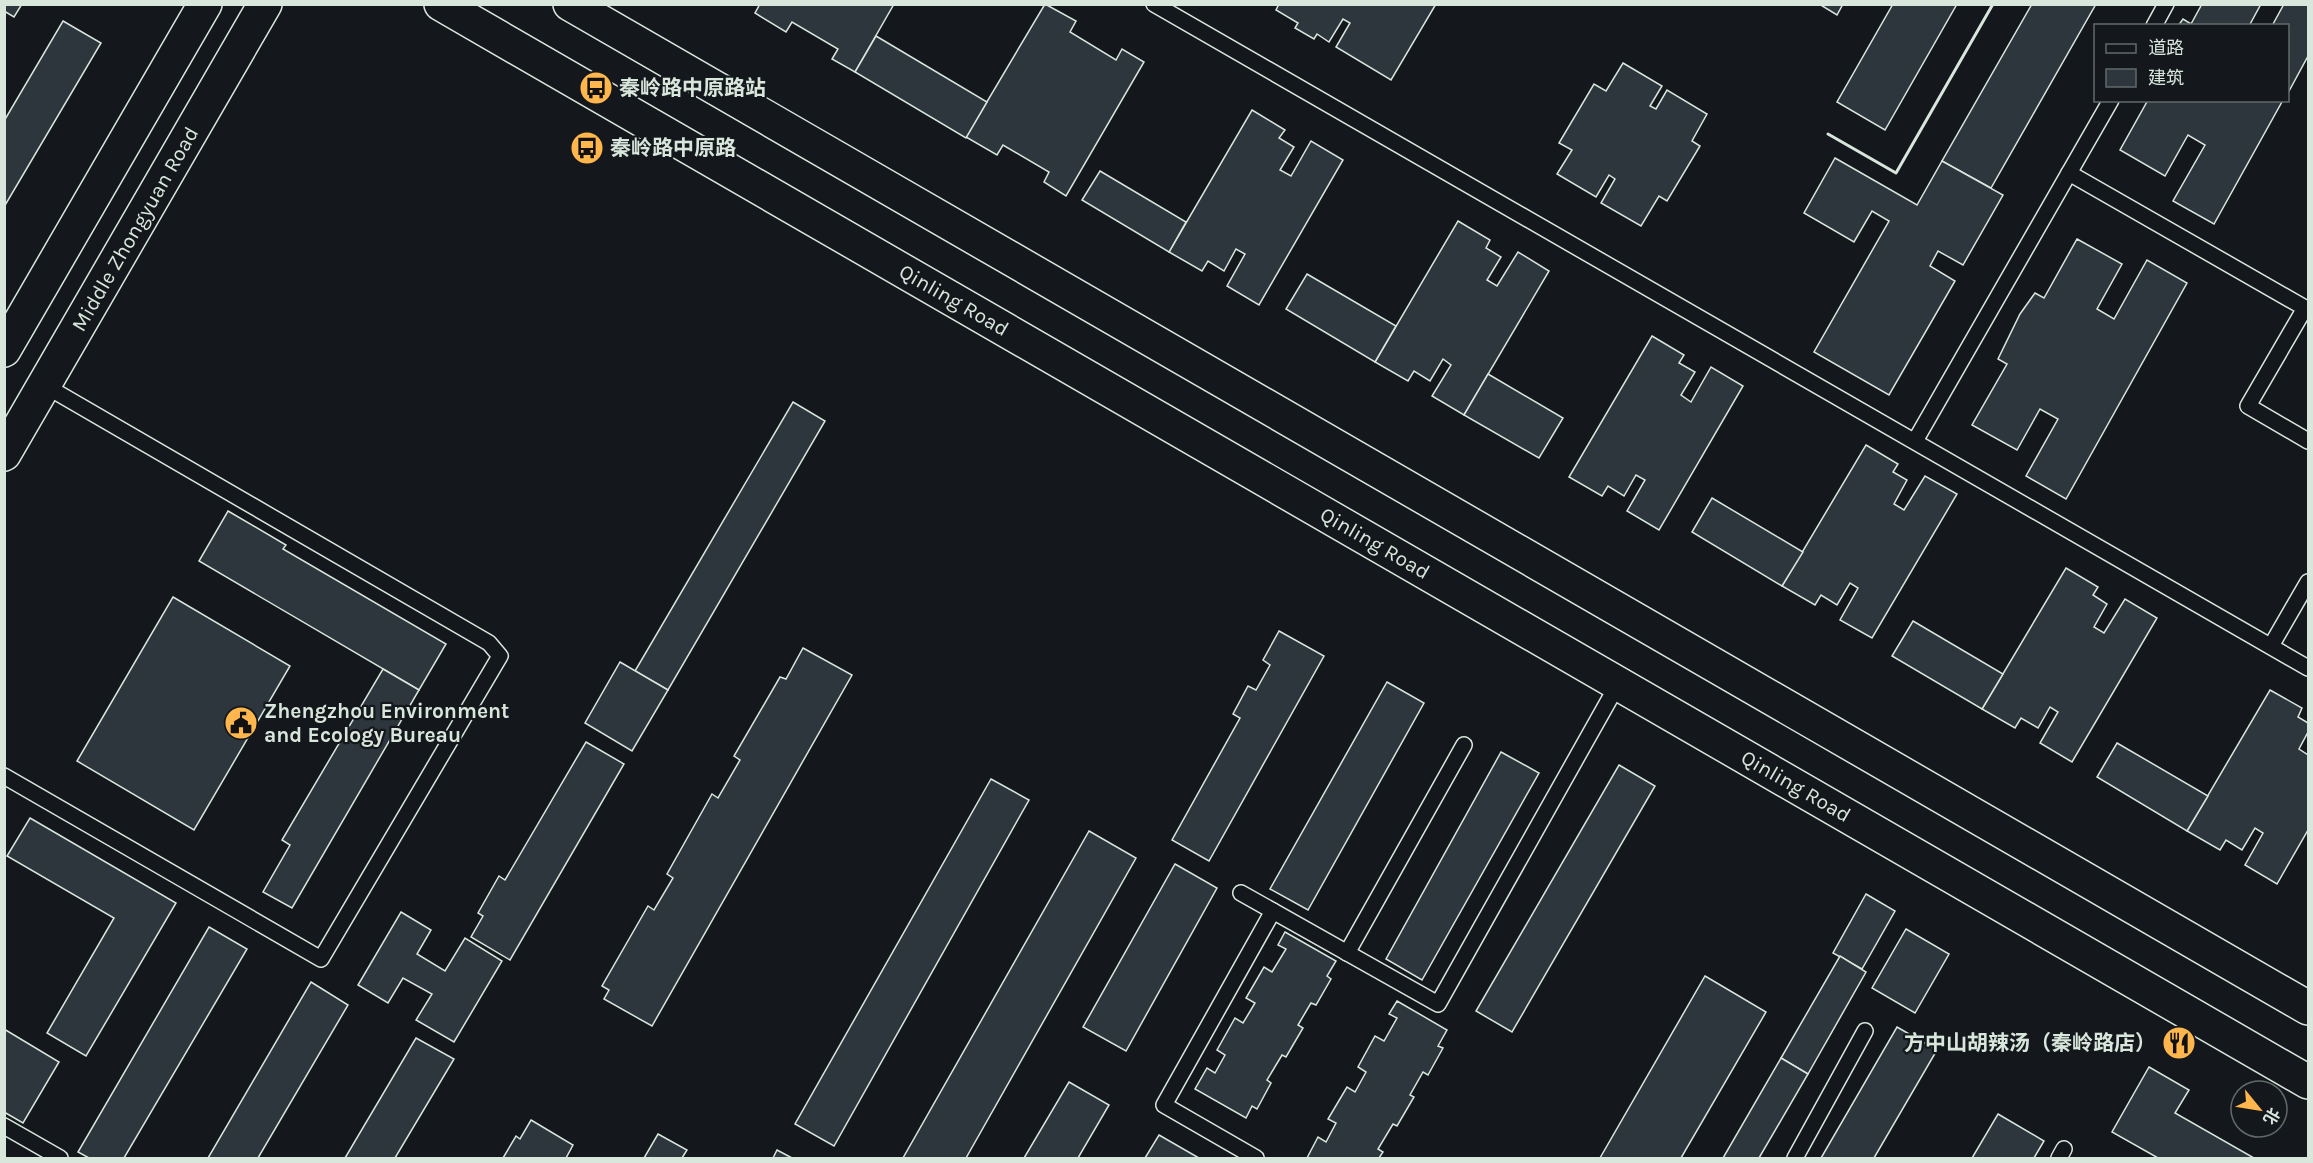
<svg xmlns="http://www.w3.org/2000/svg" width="2313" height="1163" font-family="Karla,'Noto Sans SC',sans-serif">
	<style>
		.building { fill: #2c363c; stroke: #d8e6dc; stroke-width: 1.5 }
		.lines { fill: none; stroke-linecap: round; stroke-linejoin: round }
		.service-casing { stroke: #d8e6dc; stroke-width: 18 }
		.primary-casing { stroke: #d8e6dc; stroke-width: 36 }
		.service { stroke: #14181c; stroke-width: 15 }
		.primary { stroke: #14181c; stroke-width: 33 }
		.wall { stroke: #d8e6dc; stroke-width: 3 }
		.labels { text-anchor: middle; stroke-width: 4.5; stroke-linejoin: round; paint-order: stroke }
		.poi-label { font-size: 21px; font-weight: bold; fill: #d8e6dc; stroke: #14181c; text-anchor: start }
		.street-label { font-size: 21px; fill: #d8e6dc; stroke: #14181c }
	</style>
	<rect width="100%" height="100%" fill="#14181c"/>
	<g class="building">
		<path d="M4 4H22L14 17 4 11Z"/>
		<path d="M760 4H894L855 72 832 59 838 49 792 22 786 32 755 13Z"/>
		<path d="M1045 4 1076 21 1070 32 1116 60 1122 49 1144 62 1066 196 1044 182 1049 172 1003 145 997 155 966 137Z"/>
		<path d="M1279 4H1436L1391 80 1336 47 1350 23 1343 19 1329 42 1317 34 1314 39 1295 28 1298 23 1276 10Z"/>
		<path d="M1819 4H1843L1837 15Z"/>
		<path d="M1893 4H1957L1885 130 1837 102Z"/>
		<path d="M2032 4H2096L1991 188 1942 161Z"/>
		<path d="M2202 4H2261L2249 26H2178L2183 19 2191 24Z"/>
		<path d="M2284 4H2308V56L2288 93V26H2272Z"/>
		<path d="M63 21 101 43 4 207V121Z"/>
		<path d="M876 36 987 102 966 138 855 72Z"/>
		<path d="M1623 63 1662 86 1650 106 1656 109 1667 90 1707 114 1692 141 1700 146 1667 201 1659 196 1641 226 1601 203 1615 179 1609 175 1596 197 1557 174 1572 150 1559 143 1594 84 1606 91Z"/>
		<path d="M2148 100H2283L2214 224 2173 201 2205 145 2188 135 2165 176 2120 150Z"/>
		<path d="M1252 110 1285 130 1279 138 1294 147 1280 170 1291 176 1311 141 1343 160 1259 305 1227 286 1245 254 1236 249 1224 271 1208 261 1202 271 1169 252Z"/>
		<path d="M1835 158 1917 205 1942 161 2003 195 1963 265 1938 251 1930 266 1955 281 1889 395 1814 352 1889 221 1872 211 1854 242 1804 213Z"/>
		<path d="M1100 171 1186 222 1169 252 1082 200Z"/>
		<path d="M1458 221 1490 240 1486 248 1501 257 1487 280 1497 286 1518 252 1549 271 1464 415 1432 396 1451 365 1443 359 1430 381 1414 371 1408 381 1375 362Z"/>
		<path d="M2077 239 2122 264 2097 309 2114 319 2147 260 2187 283 2066 499 2026 476 2058 419 2040 409 2017 450 1972 425 2007 364 1998 359 2020 314 2035 293 2044 298Z"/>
		<path d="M1307 274 1396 326 1375 362 1286 309Z"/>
		<path d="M1652 336 1684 355 1679 363 1695 372 1681 395 1691 402 1711 367 1743 386 1659 530 1627 511 1645 480 1636 475 1624 496 1608 486 1602 496 1569 477Z"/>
		<path d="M1488 374 1563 418 1539 458 1464 415Z"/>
		<path d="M793 402 825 421 668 690 635 671Z"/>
		<path d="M1866 445 1898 464 1893 472 1907 480 1894 504 1904 510 1925 476 1957 494 1872 638 1840 620 1858 588 1850 583 1837 605 1821 595 1815 605 1782 586Z"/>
		<path d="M1712 498 1803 552 1782 586 1692 532Z"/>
		<path d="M228 511 286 545 283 549 446 644 419 690 199 561Z"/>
		<path d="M2066 568 2098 587 2093 595 2107 604 2094 627 2104 633 2125 599 2157 618 2072 762 2040 743 2058 712 2050 707 2038 728 2021 718 2015 728 1982 709Z"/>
		<path d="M173 597 290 666 194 830 77 761Z"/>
		<path d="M1913 621 2003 674 1982 709 1892 656Z"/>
		<path d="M1279 631 1324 656 1209 861 1172 840 1240 718 1233 714 1248 686 1256 690 1270 665 1263 660Z"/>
		<path d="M803 648 852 675 652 1026 604 999 609 990 602 986 648 906 654 910 673 878 667 874 712 794 718 798 740 760 734 756 780 677 786 679Z"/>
		<path d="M620 662 668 690 632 751 585 723Z"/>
		<path d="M383 669 419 690 292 908 263 892 290 845 282 840Z"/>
		<path d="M1387 682 1424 703 1308 910 1270 889Z"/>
		<path d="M2270 690 2302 708 2298 717 2308 723V732L2299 749 2308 755V830L2277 884 2245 865 2263 833 2255 828 2242 850 2226 840 2220 850 2187 831Z"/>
		<path d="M586 742 624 764 510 960 471 937 483 916 478 913 499 876 505 880Z"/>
		<path d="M2117 743 2208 796 2187 831 2097 777Z"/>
		<path d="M1501 752 1539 773 1422 980 1386 959Z"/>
		<path d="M1619 765 1655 786 1512 1032 1476 1011Z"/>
		<path d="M991 779 1029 800 834 1146 795 1124Z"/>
		<path d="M30 818 176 903 86 1056 47 1033 114 918 7 856Z"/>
		<path d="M1089 831 1136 858 966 1158H903Z"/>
		<path d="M1175 864 1217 888 1126 1051 1083 1027Z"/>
		<path d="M1866 894 1895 911 1862 969 1833 953Z"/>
		<path d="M401 912 431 930 417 954 445 971 465 938 502 961 454 1042 416 1020 432 994 403 978 388 1003 358 985Z"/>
		<path d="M209 927 247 949 124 1158H89L78 1152Z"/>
		<path d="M1906 929 1949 954 1915 1013 1872 988Z"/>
		<path d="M1285 932 1336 961 1327 976 1331 979 1316 1005 1311 1003 1298 1025 1303 1028 1286 1057 1282 1055 1267 1080 1271 1083 1257 1109 1252 1106 1246 1118 1195 1089 1207 1068 1215 1073 1225 1055 1217 1050 1235 1018 1243 1023 1255 1003 1246 998 1264 967 1272 972 1286 949 1278 945Z"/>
		<path d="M1840 956 1866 972 1808 1074 1781 1058Z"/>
		<path d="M1705 976 1766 1012 1681 1158H1600Z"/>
		<path d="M311 982 348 1005 258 1158H208Z"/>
		<path d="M1397 1001 1447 1030 1438 1046 1443 1048 1428 1075 1423 1072 1410 1095 1414 1097 1397 1126 1393 1124 1378 1149 1383 1152 1379 1158H1307L1318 1137 1326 1142 1336 1123 1328 1119 1347 1087 1355 1092 1366 1072 1358 1067 1375 1036 1384 1041 1397 1018 1389 1014Z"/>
		<path d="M1897 1027 1937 1050 1874 1158H1821Z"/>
		<path d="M4 1029 59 1062 23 1123 4 1112Z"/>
		<path d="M416 1038 454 1059 395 1158H345Z"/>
		<path d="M1781 1058 1808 1074 1759 1158H1723Z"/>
		<path d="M2149 1067 2189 1090 2175 1113 2254 1158H2158L2112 1132Z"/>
		<path d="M1069 1082 1109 1105 1078 1158H1024Z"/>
		<path d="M1998 1114 2044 1141 2034 1158H1972Z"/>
		<path d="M531 1120 573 1145 566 1158H503L516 1136 520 1139Z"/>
		<path d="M658 1134 687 1150 682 1158H644Z"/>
		<path d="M1159 1135 1199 1158H1145Z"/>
		<path d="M777 1150 792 1158H773Z"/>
	</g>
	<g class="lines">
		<defs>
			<g id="service">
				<path d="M1154 4 2308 668"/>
				<path d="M2154 26 2166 4"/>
				<path d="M2069 173 2305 308 2248 406 2308 441"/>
				<path d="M1915 441 2111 100"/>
				<path d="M2271 646 2308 582"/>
				<path d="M4 776 321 959 500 656 489 643 44 385"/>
				<path d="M1241 893 1438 1004 1618 684"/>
				<path d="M1347 953 1464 745"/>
				<path d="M4 1126 60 1158"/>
				<path d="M1256 1158 1164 1105 1273 911"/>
				<path d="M1795 1158 1865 1031"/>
				<path d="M2059 1158 2064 1149"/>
			</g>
			<g id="primary">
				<path d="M441 4 2308 1082"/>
				<path d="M570 4 2308 1008"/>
				<path d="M4 350 205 4"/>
				<path d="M4 454 265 4"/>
			</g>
		</defs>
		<use href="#service" class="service-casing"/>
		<use href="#primary" class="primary-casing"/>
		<use href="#service" class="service"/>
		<use href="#primary" class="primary"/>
		<path class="wall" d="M1828 134 1896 173 1993 4"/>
	</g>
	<defs>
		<symbol id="bus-disc" viewBox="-11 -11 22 22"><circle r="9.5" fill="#ffb74d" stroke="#14181c"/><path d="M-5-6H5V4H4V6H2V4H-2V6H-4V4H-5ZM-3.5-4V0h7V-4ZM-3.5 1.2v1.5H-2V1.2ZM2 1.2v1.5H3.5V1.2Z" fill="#111"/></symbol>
		<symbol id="civic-disc" viewBox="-11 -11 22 22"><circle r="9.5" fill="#ffb74d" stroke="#14181c"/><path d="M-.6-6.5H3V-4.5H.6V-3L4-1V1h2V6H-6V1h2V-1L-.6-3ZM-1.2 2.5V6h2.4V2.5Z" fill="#111"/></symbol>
		<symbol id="restaurant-disc" viewBox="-11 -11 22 22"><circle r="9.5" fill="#ffb74d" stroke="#14181c"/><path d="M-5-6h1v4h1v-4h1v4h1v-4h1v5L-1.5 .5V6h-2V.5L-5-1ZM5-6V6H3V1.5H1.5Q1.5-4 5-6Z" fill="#111"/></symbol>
	</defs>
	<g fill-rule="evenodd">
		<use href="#bus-disc" x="577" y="69" width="38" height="38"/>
		<use href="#bus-disc" x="568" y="129" width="38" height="38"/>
		<use href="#civic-disc" x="222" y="704" width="38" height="38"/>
		<use href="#restaurant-disc" x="2160" y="1024" width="38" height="38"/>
	</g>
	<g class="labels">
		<g class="poi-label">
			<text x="619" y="95">秦岭路中原路站</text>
			<text x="610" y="155">秦岭路中原路</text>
			<text x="264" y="718">Zhengzhou Environment<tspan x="264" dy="24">and Ecology Bureau</tspan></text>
			<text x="2156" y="1050" text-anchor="end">方中山胡辣汤（秦岭路店）</text>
		</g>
		<g class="street-label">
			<text transform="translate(135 229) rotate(-60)" y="7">Middle Zhongyuan Road</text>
			<text transform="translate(954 300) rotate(30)" y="7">Qinling Road</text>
			<text transform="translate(1375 543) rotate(30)" y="7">Qinling Road</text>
			<text transform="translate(1796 786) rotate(30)" y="7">Qinling Road</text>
		</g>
	</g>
	<rect width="2313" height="1163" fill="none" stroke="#d8e6dc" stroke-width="12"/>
	<rect x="2094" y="24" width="195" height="78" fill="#14181c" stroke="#626a69" stroke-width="1.5"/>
	<rect x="2106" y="44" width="30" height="9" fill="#14181c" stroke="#626a69" stroke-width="1.5"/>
	<text x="2148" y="54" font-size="18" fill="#d8e6dc">道路</text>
	<rect x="2106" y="69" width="30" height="18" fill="#2c363c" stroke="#626a69" stroke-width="1.5"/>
	<text x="2148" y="84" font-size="18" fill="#d8e6dc">建筑</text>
	<g transform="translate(2259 1109) rotate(120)"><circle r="28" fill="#14181c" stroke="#626a69" stroke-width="1.5"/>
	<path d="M0-4.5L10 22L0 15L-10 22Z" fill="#ffb74d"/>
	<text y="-9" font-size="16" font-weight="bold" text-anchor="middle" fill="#d8e6dc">北</text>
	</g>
</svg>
